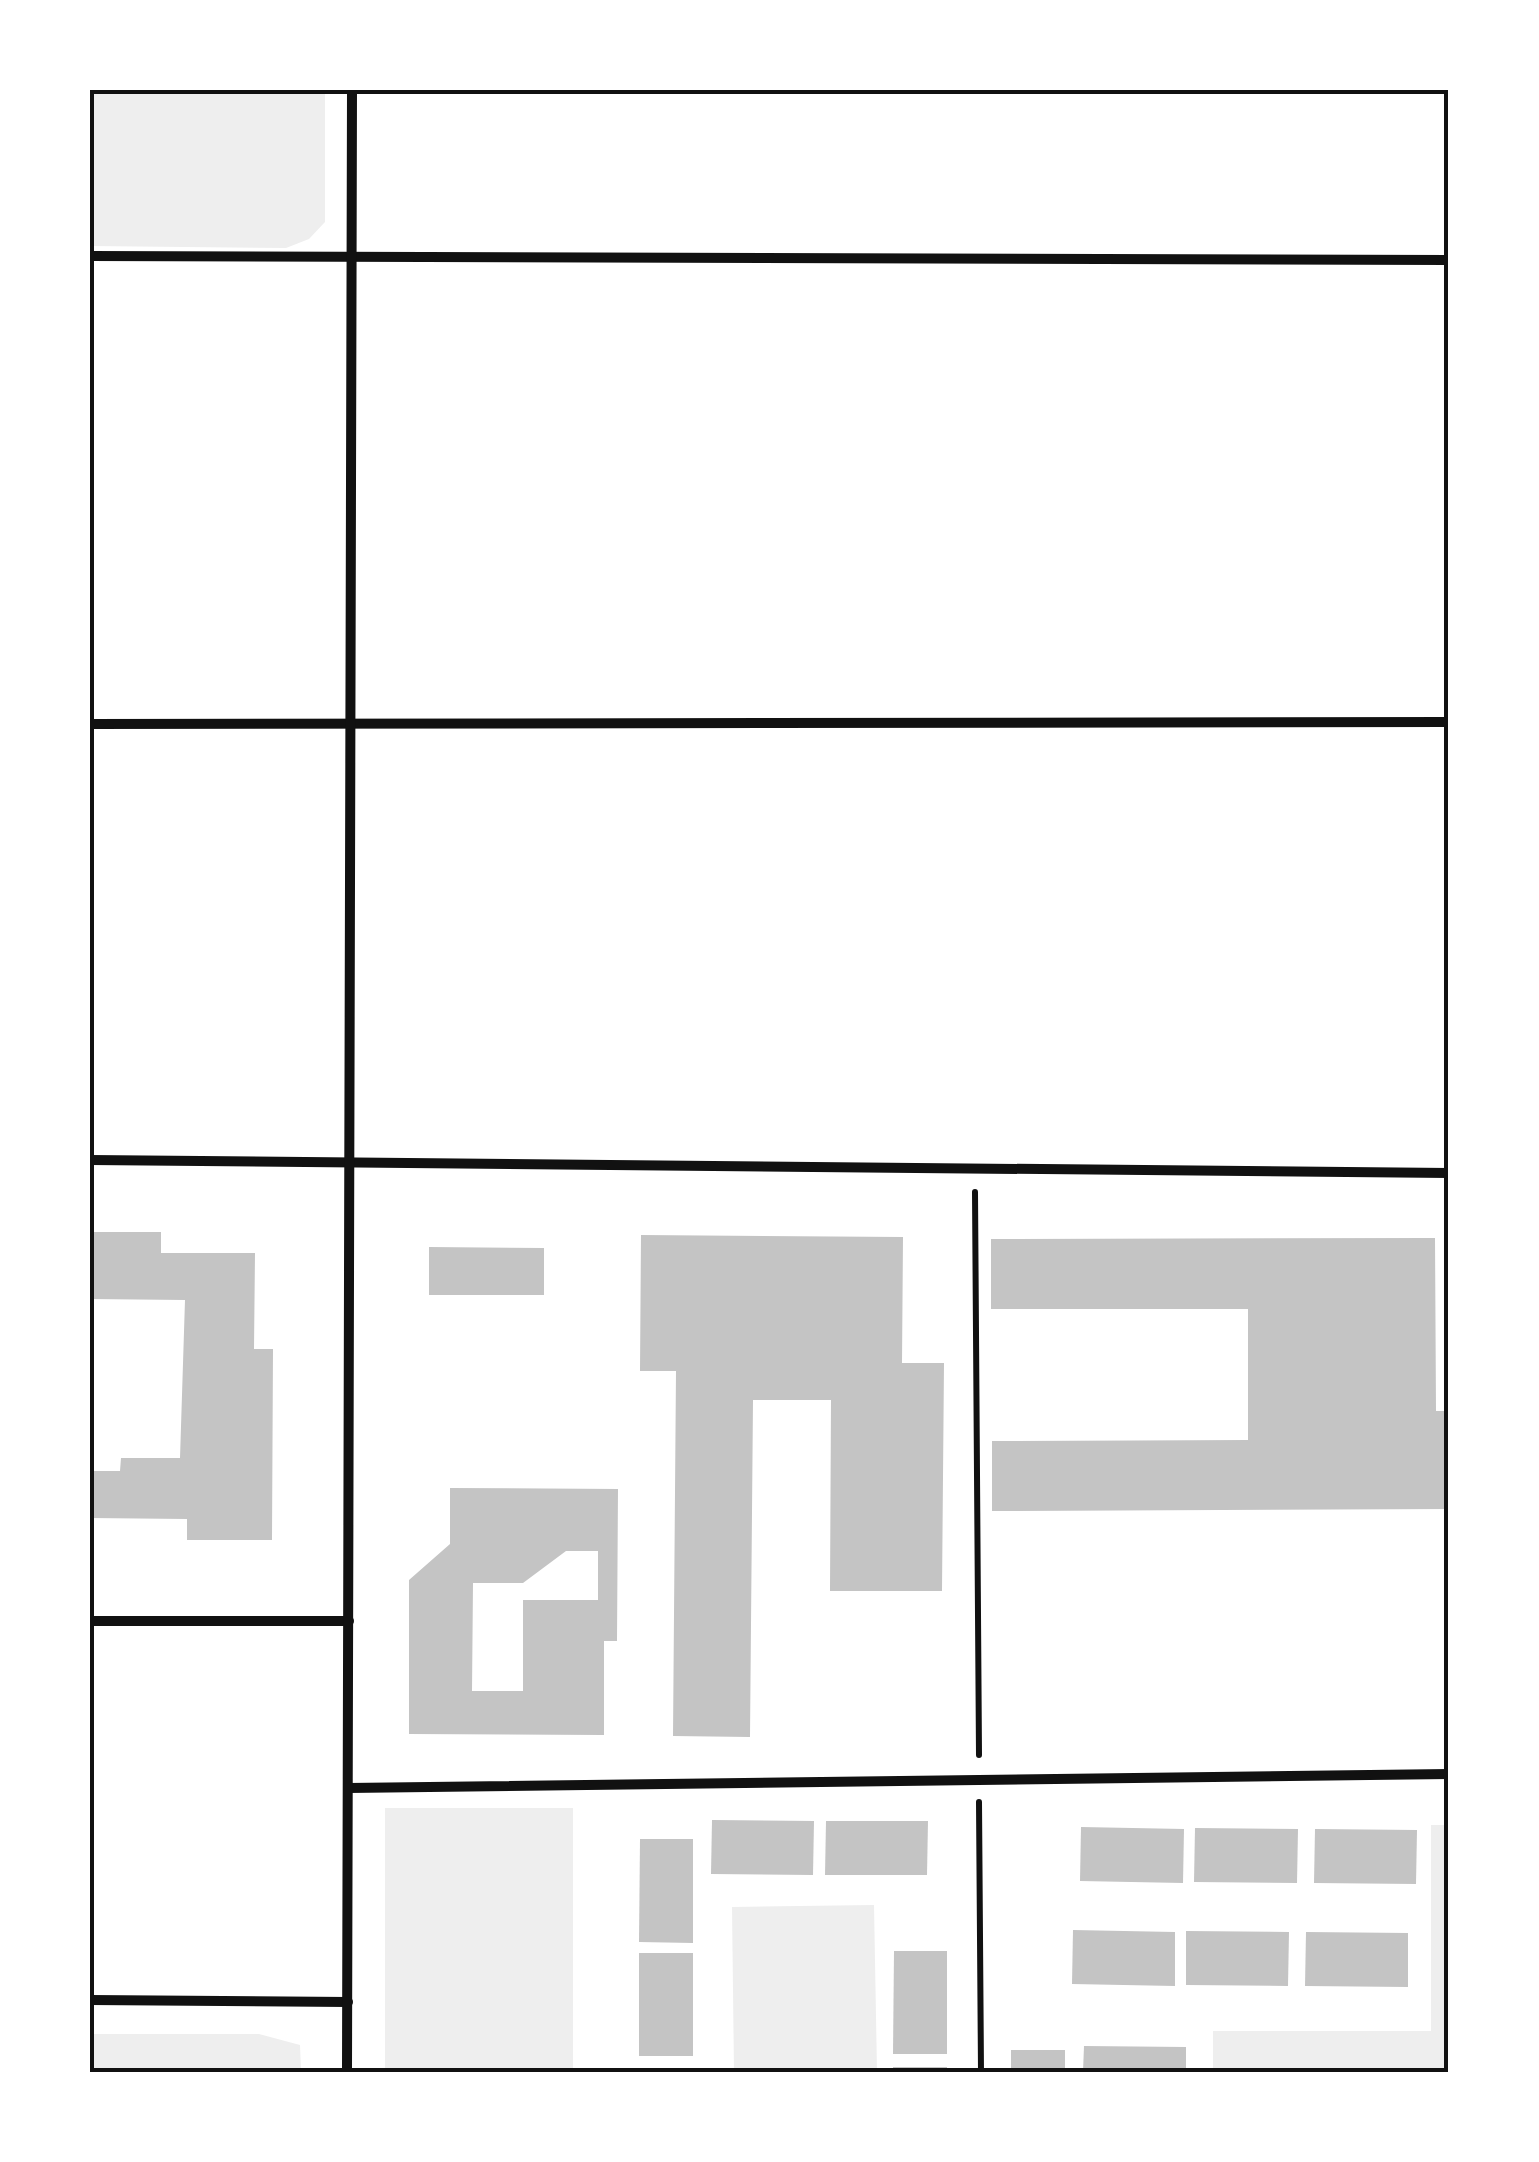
<svg xmlns="http://www.w3.org/2000/svg" width="1539" height="2162" font-family="'Roboto Serif',serif">
	<style>
		.green { fill: #eee }
		.building { fill: #c4c4c4; fill-rule: evenodd }
		.lines { fill: none; stroke-linecap: round; stroke-linejoin: round }
		.path { stroke: #111; stroke-width: 6 }
		.minor { stroke: #111; stroke-width: 10 }
		.neatline { fill: none; stroke: #111; stroke-width: 4 }
	</style>
	<rect width="100%" height="100%" fill="#fff"/>
	<g class="green">
		<path d="M90 90H325V222L309 239 286 248 90 246Z"/>
		<rect x="385" y="1808" width="188" height="261"/>
		<path d="M1431 1825H1449V2072H1213V2031H1431Z"/>
		<path d="M874 1905 877 2072H734L732 1907Z"/>
		<path d="M90 2034H259L300 2045 301 2072H90Z"/>
	</g>
	<g class="building">
		<path d="M90 1232H161V1253H255L254 1349H273L272 1540H187V1519L90 1518V1471H120L121 1458H180L185 1300 90 1299Z"/>
		<path d="M641 1235 903 1237 902 1363H944L942 1591H830L831 1400H753L750 1737 673 1736 676 1371H640Z"/>
		<path d="M1435 1238 1436 1411H1449V1509L992 1511V1441L1248 1440V1309H991V1239Z"/>
		<path d="M429 1247 544 1248V1295H429Z"/>
		<path d="M450 1488 618 1489 617 1641H604V1735L409 1734V1580L450 1544ZM566 1551H598V1600H523V1691H472L473 1583H523Z"/>
		<path d="M712 1820 814 1821 813 1875 711 1874Z"/>
		<path d="M826 1821H928L927 1875H825Z"/>
		<path d="M1081 1827 1184 1829 1183 1883 1080 1881Z"/>
		<path d="M1195 1828 1298 1829 1297 1883 1194 1882Z"/>
		<path d="M1315 1829 1417 1830 1416 1884 1314 1883Z"/>
		<path d="M640 1839H693V1943L639 1942Z"/>
		<path d="M1073 1930 1175 1932V1986L1072 1984Z"/>
		<path d="M1186 1931 1289 1932 1288 1986 1186 1985Z"/>
		<path d="M1306 1932 1408 1933V1987L1305 1986Z"/>
		<path d="M894 1951H947V2054H893Z"/>
		<rect x="639" y="1953" width="54" height="103"/>
		<path d="M1084 2046 1186 2047V2072H1083Z"/>
		<rect x="1011" y="2050" width="54" height="22"/>
		<rect x="893" y="2067" width="54" height="5"/>
	</g>
	<g class="lines">
		<g class="path">
			<path d="M975 1192 979 1755"/>
			<path d="M979 1802 981 2072"/>
		</g>
		<g class="minor">
			<path d="M90 256 1449 260"/>
			<path d="M90 724 1449 722"/>
			<path d="M90 1160 1449 1173"/>
			<path d="M90 1621H349"/>
			<path d="M348 1788 1449 1774"/>
			<path d="M90 2000 348 2002"/>
			<path d="M347 2072 352 90"/>
		</g>
	</g>
	<rect width="1539" height="2162" fill="none" stroke="#ffffff" stroke-width="185"/>
	<rect x="92" y="92" width="1354" height="1978" class="neatline"/>
</svg>
